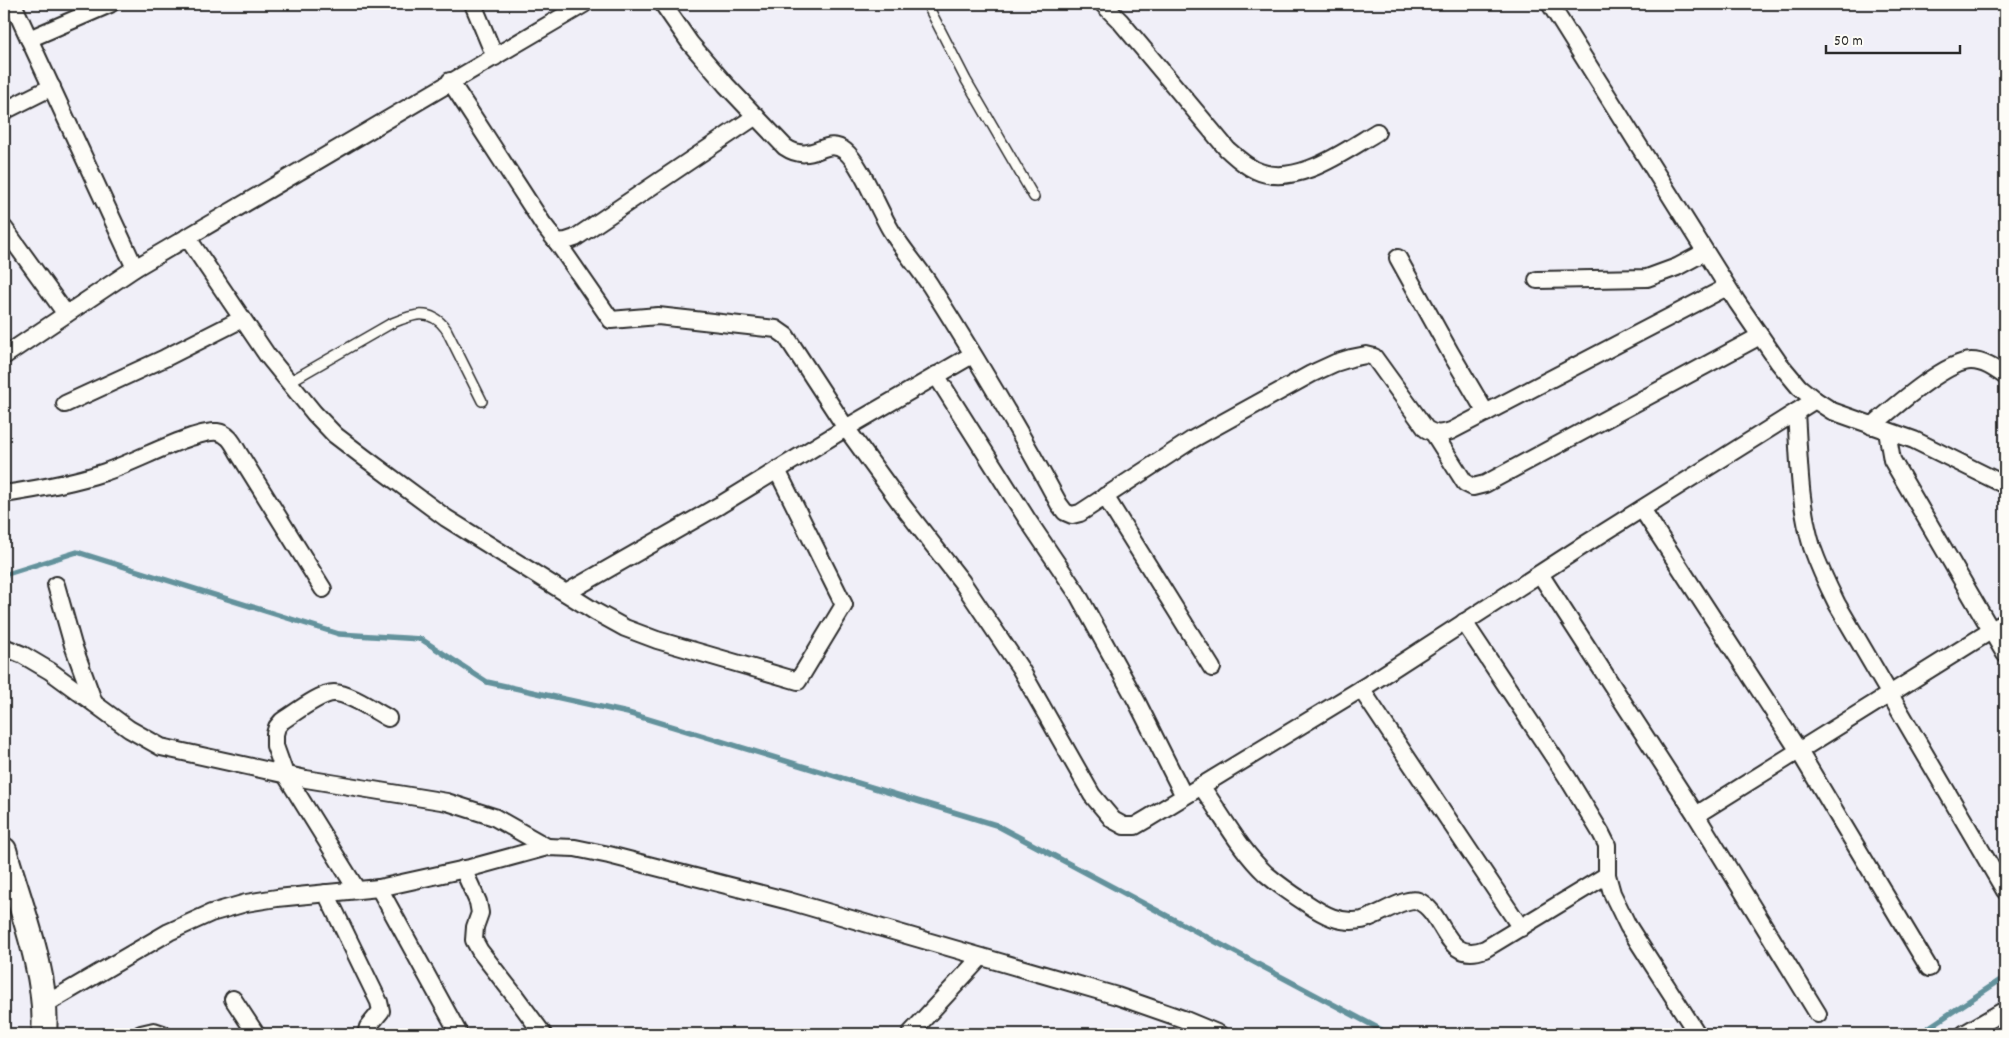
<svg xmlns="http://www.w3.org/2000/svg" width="2009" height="1038" font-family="Dekko,sans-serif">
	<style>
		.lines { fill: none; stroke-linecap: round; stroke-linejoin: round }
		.stream { stroke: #63929c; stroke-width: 5.5 }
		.lane-casing { stroke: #2b2b2b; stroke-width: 12 }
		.street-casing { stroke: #2b2b2b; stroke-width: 20 }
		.secondary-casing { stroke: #2b2b2b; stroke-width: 28 }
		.lane { stroke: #fdfcf7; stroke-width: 9 }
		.street { stroke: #fdfcf7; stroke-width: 16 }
		.secondary { stroke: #fdfcf7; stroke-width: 24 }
	</style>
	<rect width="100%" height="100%" fill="#f0eff8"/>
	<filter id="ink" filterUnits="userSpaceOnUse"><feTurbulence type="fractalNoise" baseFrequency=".02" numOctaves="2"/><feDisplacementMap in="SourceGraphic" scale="10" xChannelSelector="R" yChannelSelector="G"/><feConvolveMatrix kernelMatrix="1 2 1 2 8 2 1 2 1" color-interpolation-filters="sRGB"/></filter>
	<g filter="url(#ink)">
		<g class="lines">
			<g class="stream">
				<path d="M4 575 77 552 339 634 421 639 487 682 628 713 996 825 1389 1034"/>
				<path d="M1919 1034 2005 977"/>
			</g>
			<defs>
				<g id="lane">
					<path d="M927 4 966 80 1034 197"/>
					<path d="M289 382 390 324C412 315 430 307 446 329L482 401"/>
				</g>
				<g id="street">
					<path d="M13 4 135 268"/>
					<path d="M473 4 495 57"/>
					<path d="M663 4 690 43 726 85 785 147C813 166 825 135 845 151 862 165 879 212 892 232 904 251 918 267 930 285 975 356 1019 429 1059 504L1065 512 1072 515 1080 513 1193 439 1311 374 1335 363 1351 358 1366 355 1374 357 1426 429C1435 435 1441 434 1451 431L1727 287"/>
					<path d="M1103 4 1120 21 1227 149C1236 157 1244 165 1255 170 1294 189 1345 151 1377 132"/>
					<path d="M1550 4 1737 302 1779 363 1799 387 1815 400 1832 411 1914 440 2005 485"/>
					<path d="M29 39 110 4"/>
					<path d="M450 81 543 224 557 242 566 241 575 238 756 116"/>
					<path d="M4 111 52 87"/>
					<path d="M4 228 66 314"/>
					<path d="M187 237 267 355 314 413 335 435 365 458 446 518 596 612 625 628 657 640 798 681 844 605 777 470"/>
					<path d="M557 242 611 320 658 316 776 329 786 336 846 428 902 505 962 582 1020 668 1092 795 1113 820 1124 826H1135L1147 819 1369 684 1584 545 1815 400"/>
					<path d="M1398 258 1450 352 1486 413"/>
					<path d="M1537 280 1647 278 1677 267 1705 252"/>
					<path d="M4 356 135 268 584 4"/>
					<path d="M936 375 1027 519 1077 593 1137 702 1184 796"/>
					<path d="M65 404 165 358 242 319"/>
					<path d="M1796 412C1799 457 1799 504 1812 547 1819 567 1828 586 1837 604L2005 891"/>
					<path d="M1872 426C1892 409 1946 361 1971 361 1984 361 1995 369 2005 376"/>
					<path d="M1887 431 1892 460 2005 654"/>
					<path d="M1434 434 1465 483 1473 487 1485 484 1760 336"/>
					<path d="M4 494C38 489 72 483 105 472 134 462 161 447 191 437 199 435 208 431 217 432 228 433 233 443 238 452L323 589"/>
					<path d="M1105 496 1212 668"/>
					<path d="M1642 509 1799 751 1929 968"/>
					<path d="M1540 574 1696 815 1818 1014"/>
					<path d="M56 585 73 645 94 703"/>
					<path d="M566 593 720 505 846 428 972 355"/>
					<path d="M1464 622 1567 777 1601 833 1607 845V875L1612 893 1628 926 1696 1032"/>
					<path d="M4 647 23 655 50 671 129 729 161 747 306 779 447 802 494 817 547 847"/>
					<path d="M1361 689 1521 928"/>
					<path d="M1201 786C1222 815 1240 850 1266 874 1279 885 1292 894 1306 903 1324 915 1340 924 1362 920 1376 917 1406 896 1418 901 1446 913 1444 965 1485 949L1607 875"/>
					<path d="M1696 815 2005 622"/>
					<path d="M463 869 478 902 480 913 475 927 474 940 480 951 515 996 543 1034"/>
					<path d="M379 888 459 1034"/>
					<path d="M357 890 285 774 275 746V734L277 727 282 721C295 713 320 693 334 693 349 693 375 711 388 718"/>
					<path d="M326 893 379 1002 381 1011 368 1027 366 1034"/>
					<path d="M233 999 256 1034"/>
					<path d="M44 1005 169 932 211 913 246 903 277 898 379 888 470 868 547 847 575 848 609 855 789 901 1117 996 1183 1019 1219 1034"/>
					<path d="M141 1034 154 1031 163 1034"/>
					<path d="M910 1034 981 957"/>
					<path d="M1964 1034 2005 1010"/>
				</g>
				<path id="secondary" d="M4 850C20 905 49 977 44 1034"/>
			</defs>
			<use href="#lane" class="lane-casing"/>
			<use href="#street" class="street-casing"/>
			<use href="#secondary" class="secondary-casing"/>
			<use href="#lane" class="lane"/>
			<use href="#street" class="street"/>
			<use href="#secondary" class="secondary"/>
		</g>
	</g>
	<rect width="2009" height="1038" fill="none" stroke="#fdfcf7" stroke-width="20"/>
	<rect x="10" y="10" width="1989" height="1018" fill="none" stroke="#2b2b2b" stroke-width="2" filter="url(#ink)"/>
	<path d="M1826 45v8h134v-8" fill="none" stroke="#2b2b2b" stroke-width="2.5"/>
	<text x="1834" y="45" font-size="15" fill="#2b2b2b" stroke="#fdfcf7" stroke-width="4" paint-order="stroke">50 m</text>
</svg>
